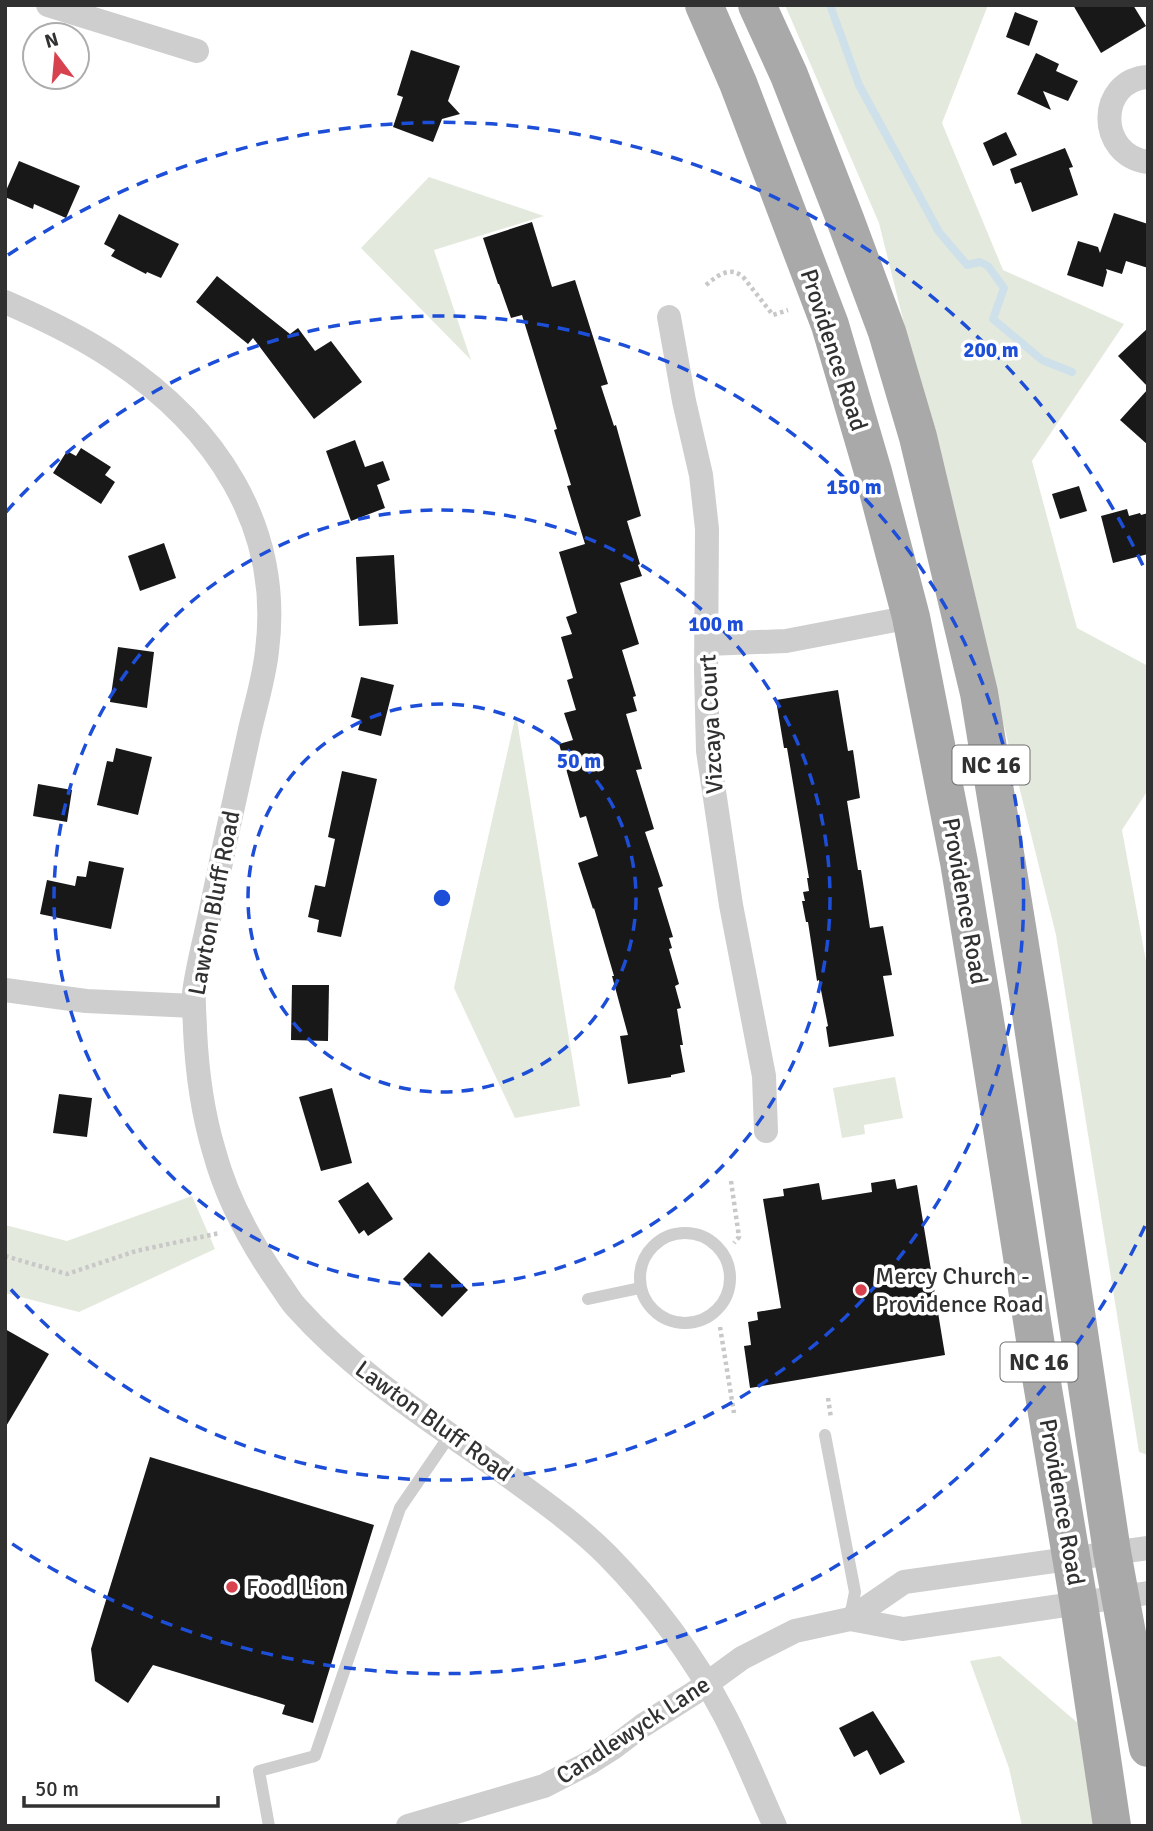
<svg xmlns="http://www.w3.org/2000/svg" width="1153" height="1831" font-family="Signika,sans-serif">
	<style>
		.green { fill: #e4e9dd }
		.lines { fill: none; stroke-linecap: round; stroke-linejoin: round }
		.stream { stroke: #cee0ea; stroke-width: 8 }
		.building { fill: #181818 }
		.path { stroke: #c8c8c8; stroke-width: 4.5; stroke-dasharray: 3.5 3.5; stroke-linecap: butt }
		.service { stroke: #cecece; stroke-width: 12 }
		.minor { stroke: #cecece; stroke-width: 24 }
		.primary { stroke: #a9a9a9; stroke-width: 38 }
		.ring { fill: none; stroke: #1d4ed8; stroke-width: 3.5; stroke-dasharray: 12 9 }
		.poi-dot { fill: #d8424f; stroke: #fff; stroke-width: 2.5 }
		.labels { text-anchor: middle; stroke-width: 7; stroke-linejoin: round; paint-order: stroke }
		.shield { fill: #fff; stroke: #6f6f6f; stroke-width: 2 }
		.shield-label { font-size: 23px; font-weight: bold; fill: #313131 }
		.street-label { font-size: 24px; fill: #313131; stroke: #fff }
		.poi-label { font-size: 24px; fill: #313131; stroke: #fff; text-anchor: start }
		.centre { fill: #1d4ed8; stroke: #fff; stroke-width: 3.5 }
		.ring-label { font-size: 21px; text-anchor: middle; font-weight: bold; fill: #1d4ed8; stroke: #fff; stroke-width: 7; stroke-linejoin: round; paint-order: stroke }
	</style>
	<rect width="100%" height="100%" fill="#fff"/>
	<g class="green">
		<path d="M785 5H988L942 123 1003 270 1124 324 1032 461 1077 628 1148 666V790L1122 830 1148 972V1455L1139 1452 1056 935 879 223Z"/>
		<path d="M429 177 544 216 434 250 471 360 361 248Z"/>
		<path d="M516 714 580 1106 515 1118 454 988Z"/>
		<path d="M895 1077 903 1118 864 1125 865 1134 842 1138 833 1088Z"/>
		<path d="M192 1196 215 1249 79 1312 5 1293V1225L67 1241Z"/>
		<path d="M1000 1656 1087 1731 1103 1826H1022L1009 1768 970 1661Z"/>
	</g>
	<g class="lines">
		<path class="stream" d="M830 5 859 85 939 232 967 265 980 262 988 266 1004 288 993 319 1042 360 1072 372"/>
	</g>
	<g class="building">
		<path d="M1073 5H1133L1146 26 1101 53Z"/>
		<path d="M1015 12 1038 21 1029 46 1006 37Z"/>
		<path d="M411 50 460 66 448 101 460 114 442 119 433 142 393 127 403 97 397 95Z"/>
		<path d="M1036 53 1059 64 1056 71 1078 81 1068 101 1043 91 1051 110 1017 94Z"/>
		<path d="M1006 132 1017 155 993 166 983 143Z"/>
		<path d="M1065 148 1073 167 1069 168 1078 195 1032 212 1021 182 1015 184 1010 169Z"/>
		<path d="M19 161 80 186 66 218 34 204 33 209 5 197V193Z"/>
		<path d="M1114 213 1148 224V268L1126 261 1122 274 1106 269 1107 272 1103 287 1067 275 1078 241 1098 247 1100 253Z"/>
		<path d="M119 214 179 244 161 278 147 272 146 274 111 256 115 250 104 244Z"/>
		<path d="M532 222 552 287 575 280 608 384 601 386 614 426 616 425 641 516 627 521 640 564 638 565 642 576 620 583 639 644 622 650 636 696 633 697 637 711 626 714 642 769 636 770 654 829 645 832 663 886 658 888 673 937 669 938 672 948 669 949 679 984 675 986 681 1008 677 1009 683 1045H680L685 1072 671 1075V1077L628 1084 620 1036 628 1035 612 976H614L594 908 593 909 578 863 598 856 586 816 580 818 559 744 573 740 564 713 576 710 567 680 573 678 561 637 572 634 566 617 577 613 559 552 585 544 567 486 571 485 554 430 557 429 522 315 511 318 499 284H498L483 238Z"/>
		<path d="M217 276 290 334 298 328 315 351 331 341 362 382 314 419 253 338 248 344 196 302Z"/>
		<path d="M1148 328V387L1118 356Z"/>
		<path d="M1148 389V445L1120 420Z"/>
		<path d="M355 440 365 467 383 461 390 480 377 485 385 508 351 521 326 451Z"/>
		<path d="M81 448 111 467 105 475 115 482 101 504 53 473 67 451 76 456Z"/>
		<path d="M1079 486 1087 511 1060 519 1052 494Z"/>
		<path d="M1127 509 1129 516 1140 513 1141 515 1148 513V554L1113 563 1101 516Z"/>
		<path d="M164 543 176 578 140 591 128 556Z"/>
		<path d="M394 555 398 624 359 626 356 557Z"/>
		<path d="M118 647 154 652 147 708 110 702Z"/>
		<path d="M361 677 394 685 381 736 358 730 361 720 351 717Z"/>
		<path d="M838 690 848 751 853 750 860 798 847 801 858 870H861L870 928 883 926 892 975 883 976 894 1036 829 1047 826 1027 828 1026 819 980 817 981 808 922H806L802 901H805L803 892 809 891 807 878H809L787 748H784L776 700Z"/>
		<path d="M116 748 152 757 138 815 97 805 107 761 113 762Z"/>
		<path d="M342 771 377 779 341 937 317 932 319 920 308 917 315 885 325 887 335 839 328 837Z"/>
		<path d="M38 784 72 790 67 822 33 816Z"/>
		<path d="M89 861 124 868 111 929 40 914 47 880 75 886 77 876 86 877Z"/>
		<path d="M292 985H329L328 1041 291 1040Z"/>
		<path d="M332 1088 352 1163 321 1171 299 1097Z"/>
		<path d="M59 1094 92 1098 87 1137 53 1133Z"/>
		<path d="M895 1179 897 1189 917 1185 945 1355 750 1388 744 1346 751 1345 748 1322 758 1320 757 1312 781 1308 763 1199 784 1196 783 1189 819 1183 822 1200 872 1192 871 1183Z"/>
		<path d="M368 1182 393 1219 368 1236 364 1230 359 1234 338 1201Z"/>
		<path d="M429 1252 468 1290 442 1317 403 1279Z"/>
		<path d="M5 1329 49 1354 5 1428Z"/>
		<path d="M150 1457 374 1525 313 1723 282 1714 285 1705 153 1665 128 1703 95 1681 91 1649Z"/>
		<path d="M873 1711 905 1762 880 1775 867 1750 854 1757 839 1728Z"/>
	</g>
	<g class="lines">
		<g class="path">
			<path d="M706 285C718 275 731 265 744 278L773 315 788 310"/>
			<path d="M731 1181 739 1237 734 1243"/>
			<path d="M5 1256 67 1274 136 1251 220 1233"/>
			<path d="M720 1327 734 1413"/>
			<path d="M828 1398 831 1418"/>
		</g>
		<g class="service">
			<circle cx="685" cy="1278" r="45"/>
			<path d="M588 1299 640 1288"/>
			<path d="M825 1435 855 1592 850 1617"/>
			<path d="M269 1826 259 1771 315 1756 400 1508 450 1435"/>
		</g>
		<g class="minor">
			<path d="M48 5 197 51"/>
			<path d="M1148 77C1097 80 1096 155 1148 162"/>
			<path d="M5 302C42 318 80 336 114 359 215 426 283 526 267 651 264 679 255 707 249 734 235 796 222 857 209 919 204 943 197 968 194 993 193 1005 195 1018 195 1030 197 1072 202 1111 214 1151 227 1200 252 1245 281 1286 286 1293 291 1302 297 1308 354 1372 427 1418 496 1467 534 1495 574 1522 607 1555 653 1602 693 1655 724 1714 743 1750 758 1789 775 1826"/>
			<path d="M669 317 684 401 701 475 707 529 706 672 708 751 731 905 764 1076 766 1131"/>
			<path d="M707 644 786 641 911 617"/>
			<path d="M5 990 86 1001 194 1006"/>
			<path d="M850 1619 903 1629 1148 1593"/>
			<path d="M408 1826 544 1786 591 1762 613 1748 642 1726 694 1693 742 1658 795 1631 850 1619 904 1582 1148 1548"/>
		</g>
		<g class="primary">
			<path d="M704 5 738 83 830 325 873 472 911 617 959 862 986 1027 1039 1365 1079 1604 1112 1826"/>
			<path d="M757 5 789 75 845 219 887 332 918 437 979 693 1031 1013 1112 1552 1148 1748"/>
		</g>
	</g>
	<g class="ring">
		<circle cx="442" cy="898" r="194"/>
		<circle cx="442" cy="898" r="388"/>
		<path d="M6 512A582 582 0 1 1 6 1284"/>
		<path d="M1145 1226A776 776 0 0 1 8 1541M8 255A776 776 0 0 1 1145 570"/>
	</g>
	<g class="poi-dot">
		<circle cx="861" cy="1290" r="7"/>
		<circle cx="232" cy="1587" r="7"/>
	</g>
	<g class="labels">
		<g class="shield">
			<rect x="952.5" y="745.5" width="77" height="39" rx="5"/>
			<rect x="1000.5" y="1342.5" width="77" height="39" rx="5"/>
		</g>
		<g class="shield-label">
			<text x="991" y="773">NC 16</text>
			<text x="1039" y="1370">NC 16</text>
		</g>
		<g class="street-label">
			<text transform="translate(834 350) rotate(72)" y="8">Providence Road</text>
			<text transform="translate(711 724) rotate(-93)" y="8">Vizcaya Court</text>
			<text transform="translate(965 901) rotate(80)" y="8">Providence Road</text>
			<text transform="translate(214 903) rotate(-79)" y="8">Lawton Bluff Road</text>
			<text transform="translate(434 1421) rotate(36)" y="8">Lawton Bluff Road</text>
			<text transform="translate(1062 1502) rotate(80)" y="8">Providence Road</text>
			<text transform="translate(633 1730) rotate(-33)" y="8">Candlewyck Lane</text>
		</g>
		<g class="poi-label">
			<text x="875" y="1284">Mercy Church -<tspan x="875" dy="28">Providence Road</tspan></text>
			<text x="246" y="1595">Food Lion</text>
		</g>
	</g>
	<circle cx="442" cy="898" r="10" class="centre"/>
	<g class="ring-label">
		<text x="991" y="357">200 m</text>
		<text x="854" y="494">150 m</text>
		<text x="716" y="631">100 m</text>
		<text x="579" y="768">50 m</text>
	</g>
	<rect width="1153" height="1831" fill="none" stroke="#313131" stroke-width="14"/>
	<g transform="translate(56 56) rotate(344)"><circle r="33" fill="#ffffff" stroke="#adadad" stroke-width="2"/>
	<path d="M0-5L12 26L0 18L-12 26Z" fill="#d8424f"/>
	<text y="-10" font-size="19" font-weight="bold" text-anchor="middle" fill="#313131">N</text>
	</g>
	<path d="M24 1796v10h194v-10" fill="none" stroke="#313131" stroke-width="3.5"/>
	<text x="35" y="1796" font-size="21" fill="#313131" stroke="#ffffff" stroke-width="5" paint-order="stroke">50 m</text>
</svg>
